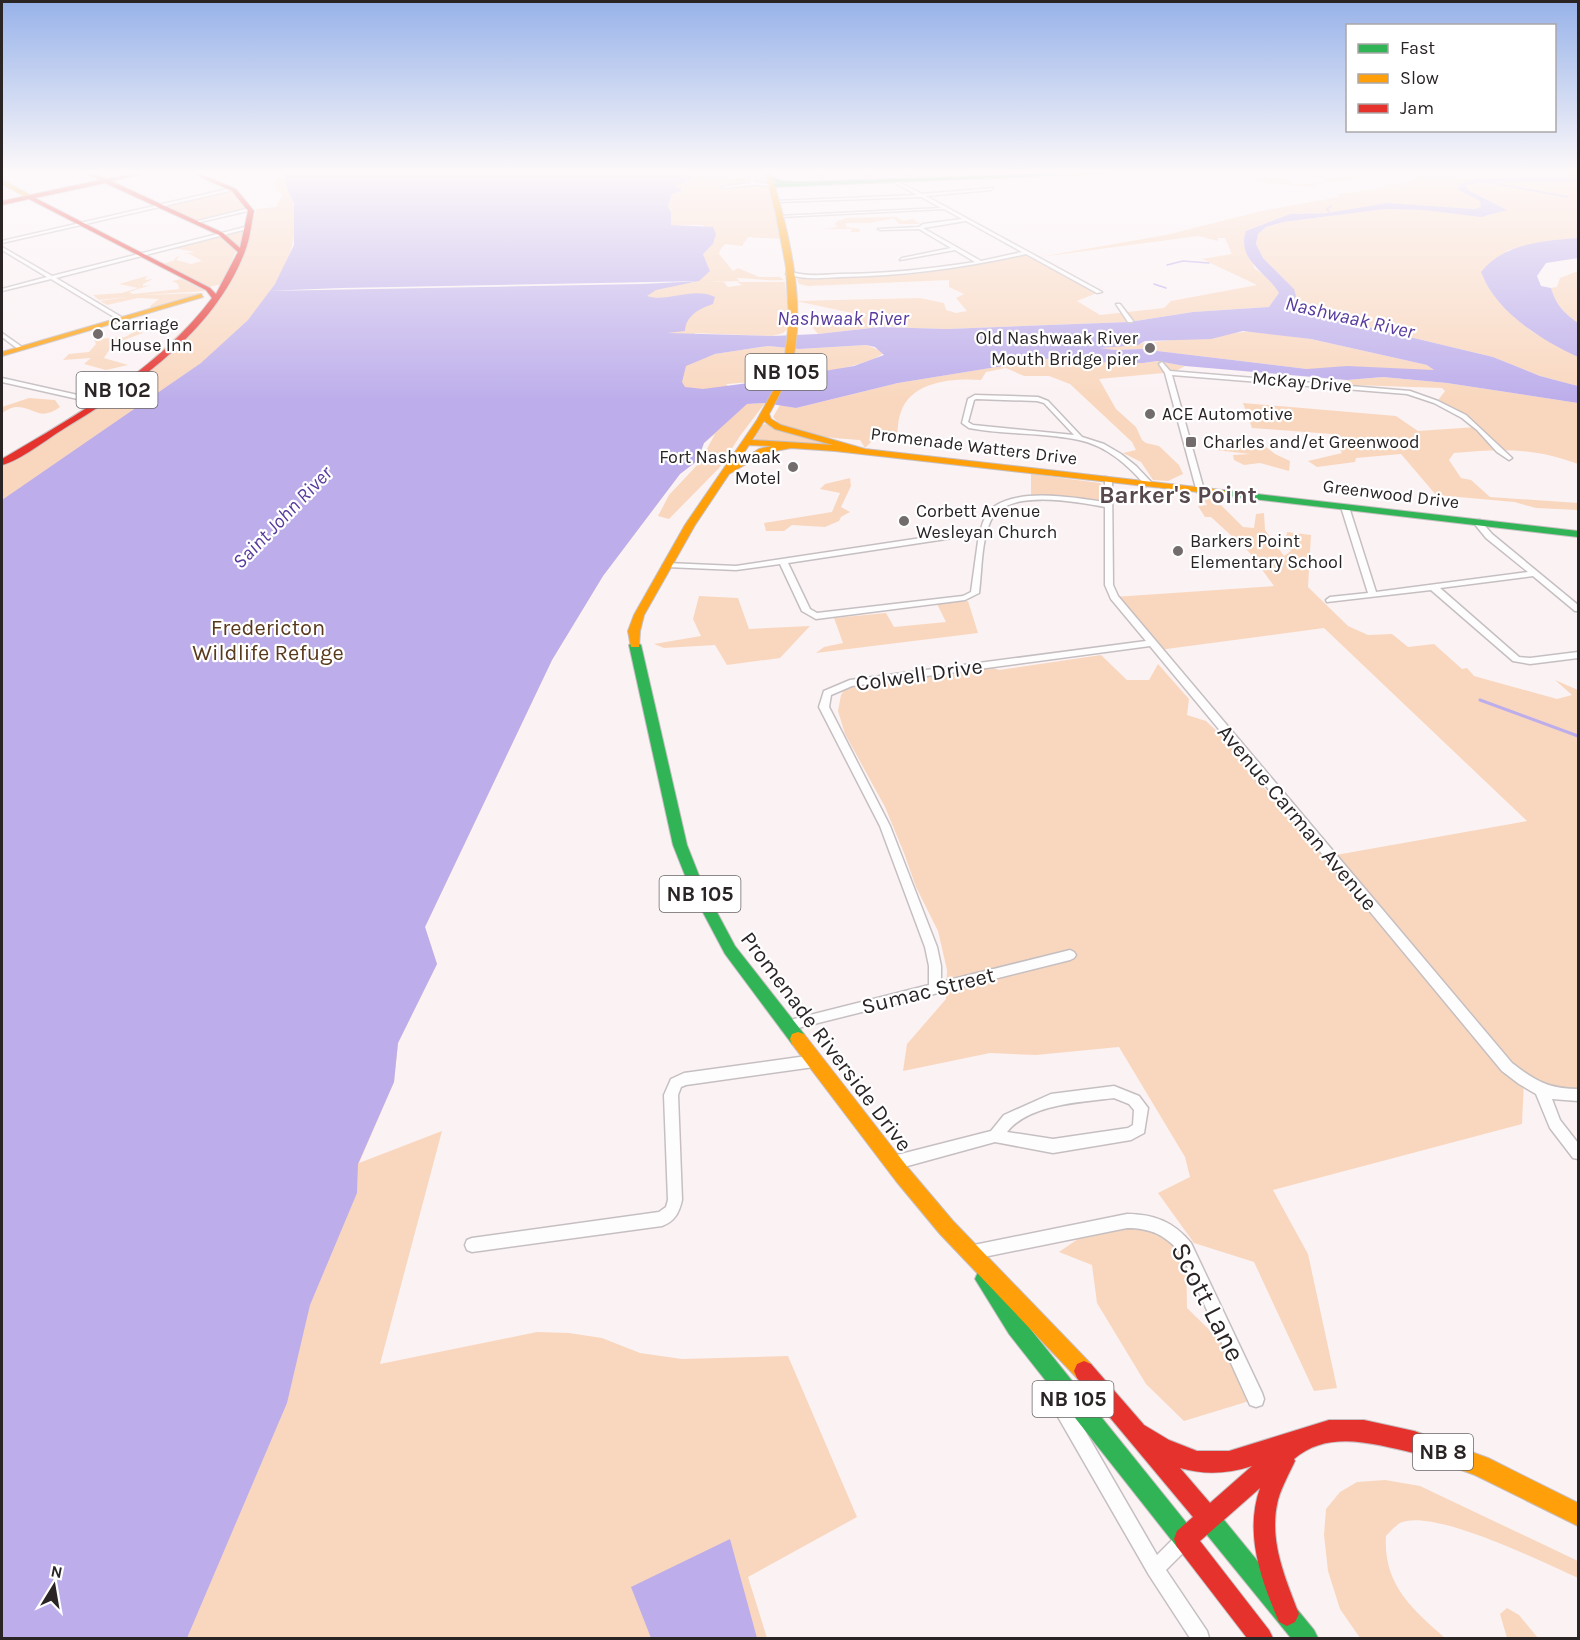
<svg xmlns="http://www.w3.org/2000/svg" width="1580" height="1640" font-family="Karla,sans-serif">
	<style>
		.green { fill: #f9d7be }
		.water { fill: #bdaeeb; fill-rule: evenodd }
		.pier { fill: #fbf2f4 }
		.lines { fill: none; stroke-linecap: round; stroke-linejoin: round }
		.stream-far1 { stroke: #bdaeeb; stroke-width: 1.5 }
		.stream { stroke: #bdaeeb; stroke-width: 3 }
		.street-casing { stroke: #c6bfc1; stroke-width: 3 }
		.fast-casing { stroke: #c6bfc1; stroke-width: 2 }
		.slow-casing { stroke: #c6bfc1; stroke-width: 2 }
		.jam-casing { stroke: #c6bfc1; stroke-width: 2 }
		.street { fill: #fefdfd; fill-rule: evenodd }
		.fast { fill: #30b455; fill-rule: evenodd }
		.slow { fill: #ff9f0a; fill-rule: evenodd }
		.jam { fill: #e5322d; fill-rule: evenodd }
		.poi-dot { fill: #736c6d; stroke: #fff; stroke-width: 2 }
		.labels { text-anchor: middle; stroke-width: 4.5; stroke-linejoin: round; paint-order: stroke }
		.far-poi-label { font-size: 18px; fill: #2a2425; stroke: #fff; text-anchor: start }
		.far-street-label { font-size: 18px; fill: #2a2425; stroke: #fff }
		.far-water-label { font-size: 20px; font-style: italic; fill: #583a9e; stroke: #fff }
		.shield { fill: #fff; stroke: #6a6666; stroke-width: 1.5 }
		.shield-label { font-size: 21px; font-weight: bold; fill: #2a2425 }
		.park-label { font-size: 22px; fill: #59391d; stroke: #fff }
		.street-label { font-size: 22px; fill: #2a2425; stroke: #fff }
		.far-district-label { font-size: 24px; font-weight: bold; fill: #56484d; stroke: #fff }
		.near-street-label { font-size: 27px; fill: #2a2425; stroke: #fff }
	</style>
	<rect width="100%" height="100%" fill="#fbf2f4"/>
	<g class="green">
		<path d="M277 171H286C284 188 291 192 294 207 298 237 289 266 270 291L693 283 710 271 703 254 713 244 703 225H671V212L668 206 672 194 681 191V188L674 187 694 177 684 174 686 171H767L783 239 748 237 742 246 725 244 720 250 719 254 733 271 738 268 759 277H780L784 280C765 281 751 278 736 278L740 281 706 282H724L728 287 742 285 737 282H785L790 327 783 333 773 336 695 333 686 365 715 354 768 346 799 349 866 345 885 352C865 371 758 382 726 384L747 404 765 403 740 436 720 467 669 519 658 516 669 495 700 462 715 434 704 443 697 461 680 474 603 576 552 660 425 927 437 964 398 1043 394 1082 359 1163 442 1131 380 1364 537 1332 569 1333 602 1338 640 1353 682 1359 788 1356 857 1517 748 1577 767 1638H2V462L61 428 125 384 216 299 240 251 221 234 249 227 251 217 255 216 256 209 276 207 283 194 275 189V184H269L278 181Z"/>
		<path d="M1305 171 1330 177 1318 171 1330 173 1361 171 1369 175 1393 173 1390 171H1578V178L1471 179 1460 185 1481 201V207L1474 209 1387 203 1327 213 1290 214 1246 231 1254 268 1272 280 1280 293 1269 307 1193 312 1129 322 947 329 880 327 818 334 813 328C822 318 838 320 851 318L852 313 796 301 920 298 944 303 946 310 956 313 967 311 956 298 964 294 949 287V280L808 286 799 284 797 279 907 275 967 267 1022 255 1030 256 1097 293 1077 301 1100 315 1164 308 1171 301 1257 285 1202 259 1232 254 1225 238H1218V241L1198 236 1040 257 1166 235 1262 211 1339 197 1338 194C1366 191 1391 187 1417 179L1410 175 1328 182 1317 184 1318 187 1269 184 1247 177 1285 178 1294 184 1326 181Z"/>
		<path d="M1516 181H1578V238L1508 250 1483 278 1495 296 1531 331 1578 357V386L1540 376 1493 357 1297 310 1292 307 1293 288 1263 258 1256 244 1258 234 1266 227 1283 222 1385 209 1424 210 1475 216H1486L1505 209 1468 190 1466 185Z"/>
		<path d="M232 189 250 209 196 222 160 206Z"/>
		<path d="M896 217 903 221 912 219 921 224H899L894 218 869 223H846V227L860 229 859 232H850L853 229H824L838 227 835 225 836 222 846 218Z"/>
		<path d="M216 237H221L236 251 222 284 209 287 163 264 175 260 174 259 180 255 176 260 191 264 202 261 190 254H183L195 252 173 248Z"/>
		<path d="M1578 271V323C1564 313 1556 305 1551 288L1557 287 1560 278Z"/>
		<path d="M147 276 145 280 153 279 143 284V286L151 285 129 292 133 294 179 289 178 284 172 281 181 279 206 291 142 295 205 293 151 308 150 306 159 299 138 298 107 305 100 301 127 297 99 300 93 295 122 293 138 288 119 284Z"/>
		<path d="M138 330 143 333 113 344 104 358 128 365 106 370 84 364 91 358 63 360 69 354 89 352 96 344 94 339 125 337Z"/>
		<path d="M1253 331 1311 339 1427 365 1435 370 1307 369 1141 349 1115 350 1100 348Z"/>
		<path d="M1050 358 1143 363 1157 361 1185 366 1174 372 1099 379 1116 409 1136 427 1142 440 1146 443 1159 446 1179 465 1183 474 1168 481 1153 480 1141 462 1123 453 1136 450 1132 442 1070 384 1049 376H1024L1006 368 986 372 981 380C954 378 911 381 901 412 898 419 898 428 897 436H877L865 448 860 440C837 438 788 437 773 417L780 405 796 408 898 383Z"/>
		<path d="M1383 377 1447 383 1578 403V464C1533 447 1500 449 1454 453L1449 460 1461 478 1471 480 1490 497 1578 503V510L1536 508 1514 502 1436 495 1401 454 1356 458 1355 462 1317 467 1308 461 1342 453 1332 434 1252 428 1243 403 1396 416 1418 431 1477 427 1436 403 1445 391 1442 388 1354 385 1347 380Z"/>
		<path d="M29 398 55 400 60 407C39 422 35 407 16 407 12 407 5 411 2 413V407Z"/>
		<path d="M766 424 827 444 754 440 761 425Z"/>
		<path d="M1232 440 1261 443 1275 454 1290 461 1289 471 1260 463 1244 465 1234 460 1233 455 1250 454 1216 450 1215 445 1247 448Z"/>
		<path d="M1031 474 1100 483 1103 486V499L1101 502 1031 496Z"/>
		<path d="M850 478 851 486 841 507 850 512 841 517 839 521 825 527 792 525 784 531H766L764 523 832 512 840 493 820 489 825 484Z"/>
		<path d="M1206 496H1212L1243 527 1254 528 1256 514 1264 513 1265 530 1284 556 1291 551 1285 544 1287 532 1311 535 1308 587 1348 626 1368 635 1392 634 1408 647 1434 644 1462 669 1467 668 1474 676 1557 699 1572 695 1555 680 1578 690V1095L1561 1096 1524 1081 1522 1124 1273 1190 1308 1254 1337 1388 1314 1391 1254 1262 1194 1243 1158 1193 1190 1177 1185 1157 1119 1047 1036 1055 990 1053 903 1071 907 1044 946 999 947 970 938 931 916 887 904 853 885 807 845 734 838 711 841 695 847 686 991 667 999 670 1101 655 1127 680H1149L1158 664 1189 699 1187 715 1206 721 1233 746 1247 770 1273 797 1280 811 1330 856 1527 821 1324 628 1159 650 1114 597 1274 586 1249 552 1211 517H1205L1198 506 1207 505 1202 497Z"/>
		<path d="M699 596 738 598 749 629 810 626 780 658 727 665 715 645 664 648 654 644 701 636 693 619Z"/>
		<path d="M968 601 978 633 816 653 824 647 843 643 834 618 886 613 894 627 946 622 937 604Z"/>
		<path d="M1144 1220 1186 1248 1187 1308 1236 1356 1256 1399 1184 1421 1146 1384 1097 1303 1092 1265 1059 1252 1094 1228Z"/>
		<path d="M1385 1480 1420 1486 1578 1561V1578C1544 1563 1432 1507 1400 1523 1395 1526 1390 1532 1386 1536 1383 1584 1412 1609 1445 1638H1360L1340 1609 1328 1571 1324 1535 1326 1509 1340 1492 1357 1482Z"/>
		<path d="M1507 1608 1519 1615 1538 1638H1507L1500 1614Z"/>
	</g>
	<g class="water">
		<path d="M286 171H686L685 174 695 178 674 187 681 188V191L672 194 668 206 671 212V225L713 227 716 234 713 244 703 254 710 271 699 281 656 290 647 296C667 303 693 286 715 297L713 304C698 309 686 316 685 331L667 333 773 336 818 334 880 327 947 329 1129 322 1193 312 1269 307 1279 293C1267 272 1236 260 1246 231L1290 214 1327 213 1387 203 1474 209 1481 207 1480 201 1457 189 1460 185 1471 179 1578 178V181L1487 182 1466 185 1468 190 1507 210 1481 217 1424 210 1385 209 1283 222 1266 227 1258 234 1256 244 1263 258 1294 289 1298 303 1292 307 1297 310 1493 357 1540 376 1578 386V403L1447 383 1383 377 1347 380 1185 366 1157 361 1143 363 1089 362 1059 357 898 383 796 408 765 403 747 404 704 443 697 461 680 474 603 576 552 660 425 927 437 964 398 1043 394 1082 358 1164 357 1193 310 1305 287 1403 187 1638H2V500L201 363 248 320 275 284 294 245V204L285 183ZM1243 331 1311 339 1427 365 1434 370 1347 366 1307 369 1141 349 1115 350 1100 348 1138 345 1145 341 1211 339ZM866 345 875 347 884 355 854 366 764 381 703 389 685 387 682 382 686 366 715 354 768 346 799 349Z"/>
		<path d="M1578 238V258L1546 263 1537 276 1541 286 1551 288C1556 305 1564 313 1578 323V357C1541 340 1496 312 1481 272 1504 243 1544 241 1578 238Z"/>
		<path d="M730 1539 757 1638H651L631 1587Z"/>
	</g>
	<path class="pier" d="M702 281 642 284 265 291 341 288Z"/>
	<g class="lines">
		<g class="stream-far1">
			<path d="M1563 171 1578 176"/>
			<path d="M1487 182 1568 197"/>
			<path d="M1329 212 1327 209 1331 206"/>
			<path d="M1167 265 1183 261 1209 263"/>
			<path d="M1154 284 1166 288"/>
		</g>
		<path class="stream" d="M1480 700 1578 736"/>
		<defs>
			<g id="street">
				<path d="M103 171H110L91 175 89 174Z"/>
				<path d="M751 171H755L754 182 776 185 774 186 756 185 723 188 721 187 750 183Z"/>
				<path d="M815 171H819L823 178H821Z"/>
				<path d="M860 171H864L867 174 864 175Z"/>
				<path d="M904 171H908L918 179 915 180Z"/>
				<path d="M893 179 922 194 993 188 991 190 926 196 1102 292 1097 293 1026 254C965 268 904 276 842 277 823 278 804 280 786 274L788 271C805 277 822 275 839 274 885 274 930 269 975 262L955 250 900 260 902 258 951 248 919 229 880 230 878 229 919 227 923 224 962 219 944 209 780 217 778 216 941 208 921 197 778 202 776 201 917 195 892 181ZM966 221 1022 252 981 261 923 228Z"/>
				<path d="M232 188 234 190 2 243V241Z"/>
				<path d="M250 208 252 210 196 223 194 222Z"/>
				<path d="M249 226 251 228 56 278 123 318V320H119L51 279 2 291V289L47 277 2 250V247L52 276Z"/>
				<path d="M1116 304H1120L1133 321 1132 322H1128Z"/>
				<path d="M2 333 22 347V349H18L2 337Z"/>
				<path d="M1162 362 1170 371 1410 391 1438 401 1466 415 1512 458 1509 460 1497 452 1477 430 1462 418 1434 403 1407 394 1172 375 1204 490 1197 492 1165 373 1159 364Z"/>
				<path d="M2 378 100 400 103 402 100 404 2 382Z"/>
				<path d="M975 395 1038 397 1048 401 1082 437 1104 444 1121 454 1136 466 1153 484 1146 486C1128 465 1107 446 1079 440 1043 432 1005 435 969 428L962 423 968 399ZM976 399 1037 401 1044 403 1074 435 973 425 968 422 974 400Z"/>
				<path d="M1105 477 1112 479 1113 585 1118 596 1512 1063C1535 1081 1549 1089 1578 1089V1101L1552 1099 1560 1120 1578 1143V1159L1573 1158 1550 1128 1536 1094 1519 1084 1502 1071 1150 646 852 686 831 695 829 707 890 826 937 947 941 966V982L1070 950 1074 952 1076 955 1074 958 1070 960 786 1031 782 1030 780 1026 782 1022 786 1021 929 985V966L925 947 880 826 819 707 824 691 850 680 1146 641 1111 599 1105 585V507C1077 502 1006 488 991 520 981 541 982 570 979 593L965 600 816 619 802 611 780 564 736 570 667 567 663 565 667 563 736 566 981 529C983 521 987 511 995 506 1023 488 1074 498 1105 502ZM979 534 971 592 963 596 817 613 810 609 788 563Z"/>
				<path d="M1342 505 1349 507 1376 592 1528 572 1486 538 1473 522 1480 520 1492 534 1578 605V611H1575L1533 576 1440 588 1519 657 1530 658 1578 652V658L1530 664 1513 661 1431 590 1327 602 1326 600 1330 597 1368 593 1341 507Z"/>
				<path d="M814 1055 819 1057 820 1061 819 1065 814 1067 686 1085 681 1087 678 1095 682 1200C679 1213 675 1221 662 1226L472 1252 467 1250 465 1245 467 1240 472 1238 659 1212 666 1207 668 1200 664 1095 671 1079 684 1073Z"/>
				<path d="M1114 1086 1139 1096 1148 1108 1144 1133 1131 1140 1053 1153 995 1142 893 1170 888 1168 886 1163 888 1158 893 1156 991 1131 1004 1115 1051 1094ZM1114 1098 1129 1104 1134 1110 1133 1125 1128 1128 1053 1139 1007 1132C1029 1104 1081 1102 1114 1098Z"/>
				<path d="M1127 1214C1154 1214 1174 1222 1191 1243L1262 1393 1264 1399 1262 1405 1256 1407 1250 1405 1181 1253C1165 1235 1151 1228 1127 1228L969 1260 964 1258 962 1253 964 1248 969 1246Z"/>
				<path d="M1052 1382 1058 1384 1157 1555 1176 1536 1182 1533 1188 1536 1191 1542 1188 1548 1166 1570 1207 1631 1209 1638H1190L1149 1575 1046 1396 1044 1390 1046 1384Z"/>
			</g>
			<g id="fast">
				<path d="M1127 171H1162L774 187 772 184 778 183 769 179 772 177 783 181 800 182Z"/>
				<path d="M1222 490 1578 531V537L1219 495V491Z"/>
				<path d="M635 642 641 645 687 845 704 888 735 946 804 1034 806 1039 804 1044 798 1046 792 1044 725 954 690 888 673 845 629 645Z"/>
				<path d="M985 1269 992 1272 1023 1320 1193 1531 1196 1539 1193 1547 1185 1550 1177 1547 1009 1334 975 1279 978 1272Z"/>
				<path d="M1207 1506 1215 1509 1314 1630 1318 1638H1291L1199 1525 1196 1517 1199 1509Z"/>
			</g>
			<g id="slow">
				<path d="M765 171H770C788 226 807 306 792 363 787 381 778 398 769 414L771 419 781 425 865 449 1222 490 1225 491V495L835 451 791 448 765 453 729 474 695 525 644 615 640 631 639 647H631L628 631 634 615 685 525 757 420 778 382 784 364 789 321 786 267 776 214ZM764 421 775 429 833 445 752 440ZM749 445 772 446 759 449 737 463Z"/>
				<path d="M2 180 32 196 33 197 28 198 2 184Z"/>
				<path d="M201 294 203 297 2 356V352Z"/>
				<path d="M798 1032 804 1034 909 1169 953 1221 1091 1364 1094 1371 1091 1378 1084 1381 1077 1378 940 1234 896 1181 792 1044 790 1039 792 1034Z"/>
				<path d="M1414 1431 1488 1458 1578 1503V1526L1475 1475 1406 1450 1403 1442 1406 1434Z"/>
			</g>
			<g id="jam">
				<path d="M81 171H87L106 179 154 171 111 181 223 233 240 248 248 211 232 191 187 171H193L236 189 254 211C251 224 250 239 245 251 215 331 135 386 65 428 47 439 21 460 2 465V459C77 415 159 369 212 298L206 290 29 199 2 205V201L100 180ZM105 183 219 235 238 252 216 294 210 288 35 198Z"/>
				<path d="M1084 1361 1091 1364 1144 1425 1169 1440 1197 1451H1229L1329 1420H1364L1414 1431 1422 1434 1425 1442 1422 1450 1414 1453C1375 1444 1328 1429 1294 1459L1295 1461C1289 1474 1282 1486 1278 1500 1268 1539 1285 1578 1299 1614L1295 1622 1287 1626 1279 1622C1261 1579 1244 1534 1260 1488L1200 1541 1269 1630 1273 1638H1247L1177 1547 1174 1539 1177 1531 1193 1517 1077 1378 1074 1371 1077 1364ZM1252 1466 1210 1503 1180 1468C1205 1475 1227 1474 1252 1466Z"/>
			</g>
		</defs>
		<use href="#street" class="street-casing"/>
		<use href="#fast" class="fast-casing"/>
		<use href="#slow" class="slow-casing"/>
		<use href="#jam" class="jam-casing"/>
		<use href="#street" class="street"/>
		<use href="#fast" class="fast"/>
		<use href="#slow" class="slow"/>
		<use href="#jam" class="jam"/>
	</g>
	<linearGradient id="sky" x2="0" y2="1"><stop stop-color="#97b2e9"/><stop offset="0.43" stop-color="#fdf9fa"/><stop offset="1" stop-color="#fdf9fa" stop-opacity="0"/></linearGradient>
	<rect width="1580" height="400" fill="url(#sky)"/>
	<g class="poi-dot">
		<circle cx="98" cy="334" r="6"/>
		<circle cx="1150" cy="348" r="6"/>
		<circle cx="1150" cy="414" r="6"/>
		<rect x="1185" y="436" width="12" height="12" rx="3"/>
		<circle cx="793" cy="467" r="6"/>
		<circle cx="904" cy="521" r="6"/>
		<circle cx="1178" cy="551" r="6"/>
	</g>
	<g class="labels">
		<g class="far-poi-label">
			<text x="110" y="330">Carriage<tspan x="110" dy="21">House Inn</tspan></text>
			<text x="1138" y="344" text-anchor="end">Old Nashwaak River<tspan x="1138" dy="21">Mouth Bridge pier</tspan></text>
			<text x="1162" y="420">ACE Automotive</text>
			<text x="1203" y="448">Charles and/et Greenwood</text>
			<text x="781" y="463" text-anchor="end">Fort Nashwaak<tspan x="781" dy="21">Motel</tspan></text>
			<text x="916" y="517">Corbett Avenue<tspan x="916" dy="21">Wesleyan Church</tspan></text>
			<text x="1190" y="547">Barkers Point<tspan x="1190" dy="21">Elementary School</tspan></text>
		</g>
		<g class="far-street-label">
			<text transform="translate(1302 382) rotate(5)" y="6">McKay Drive</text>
			<text transform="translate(974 446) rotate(7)" y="6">Promenade Watters Drive</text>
			<text transform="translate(1391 494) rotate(7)" y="6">Greenwood Drive</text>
		</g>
		<g class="far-water-label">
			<text transform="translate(1350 317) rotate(13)" y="7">Nashwaak River</text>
			<text x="843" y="325">Nashwaak River</text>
			<text transform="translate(282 517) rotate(-46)" y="7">Saint John River</text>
		</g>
		<g class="shield">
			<rect x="745.5" y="354" width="81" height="36" rx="4.5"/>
			<rect x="76.5" y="372" width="81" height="36" rx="4.5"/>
			<rect x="659.5" y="876" width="81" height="36" rx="4.5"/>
			<rect x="1032.5" y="1381" width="81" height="36" rx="4.5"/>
			<rect x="1413" y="1434" width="60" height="36" rx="4.5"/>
		</g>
		<g class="shield-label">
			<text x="786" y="379">NB 105</text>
			<text x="117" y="397">NB 102</text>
			<text x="700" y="901">NB 105</text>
			<text x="1073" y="1406">NB 105</text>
			<text x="1443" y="1459">NB 8</text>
		</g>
		<g class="park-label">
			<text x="268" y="635">Fredericton<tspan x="268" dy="25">Wildlife Refuge</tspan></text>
		</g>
		<g class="street-label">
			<text transform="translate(919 674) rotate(-8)" y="8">Colwell Drive</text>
			<text transform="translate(1298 817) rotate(50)" y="8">Avenue Carman Avenue</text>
			<text transform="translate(928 990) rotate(-14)" y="8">Sumac Street</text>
			<text transform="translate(827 1041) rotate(53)" y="8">Promenade Riverside Drive</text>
		</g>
		<g class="far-district-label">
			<text x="1178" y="503">Barker's Point</text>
		</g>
		<g class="near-street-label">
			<text transform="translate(1208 1302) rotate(63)" y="9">Scott Lane</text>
		</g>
	</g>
	<rect width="1580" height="1640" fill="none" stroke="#2a2425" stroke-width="6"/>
	<rect x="1346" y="24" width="210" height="108" fill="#ffffff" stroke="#aaa7a8" stroke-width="1.5"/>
	<rect x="1358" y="44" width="30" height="9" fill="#30b455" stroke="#aaa7a8" stroke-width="1.5"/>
	<text x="1400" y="54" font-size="18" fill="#2a2425">Fast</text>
	<rect x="1358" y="74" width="30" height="9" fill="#ff9f0a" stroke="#aaa7a8" stroke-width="1.5"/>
	<text x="1400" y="84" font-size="18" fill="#2a2425">Slow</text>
	<rect x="1358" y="104" width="30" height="9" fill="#e5322d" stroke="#aaa7a8" stroke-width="1.5"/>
	<text x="1400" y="114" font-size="18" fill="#2a2425">Jam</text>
	<g transform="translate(54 1586) rotate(11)" stroke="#ffffff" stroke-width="4.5" paint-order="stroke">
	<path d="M0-4.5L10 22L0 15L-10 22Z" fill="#2a2425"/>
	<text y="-9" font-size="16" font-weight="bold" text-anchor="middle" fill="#2a2425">N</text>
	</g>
</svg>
